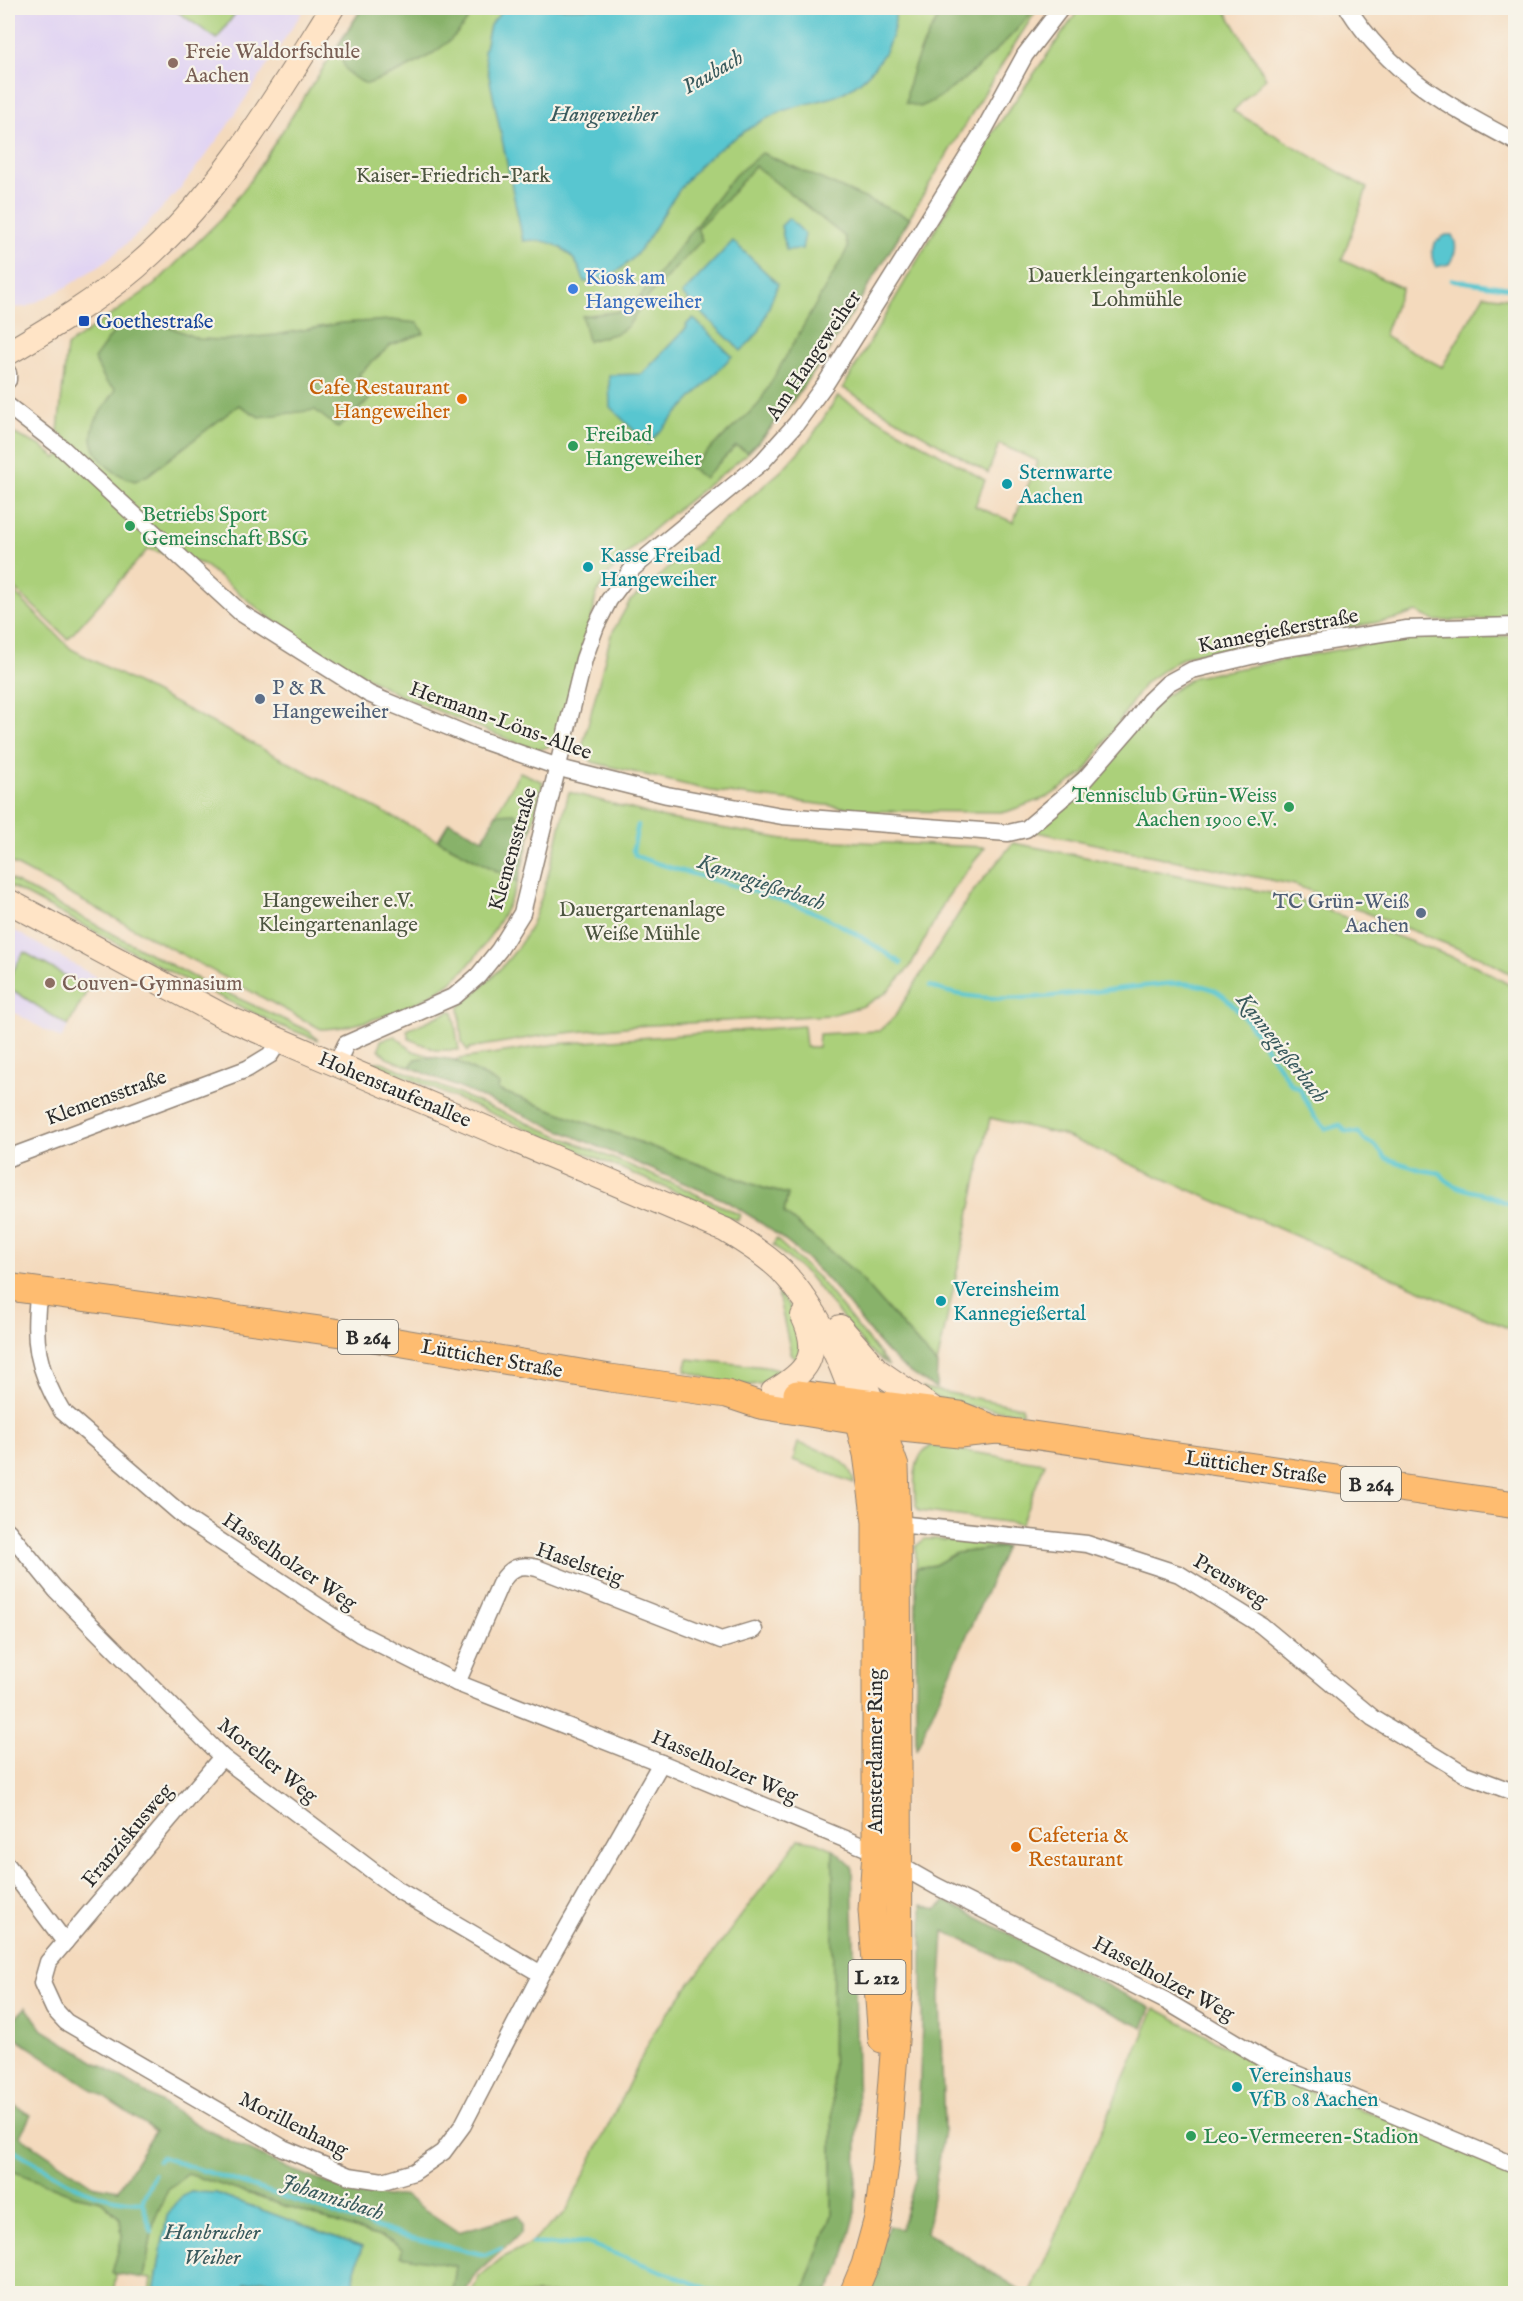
<svg xmlns="http://www.w3.org/2000/svg" width="1523" height="2301" font-family="'IM FELL English',serif">
	<style>
		.built { fill: #e1d4f3 }
		.green { fill: #abd07a; stroke: #6b7e52; stroke-width: 1.5 }
		.forest { fill: #88b26a; stroke: #5a6e4a; stroke-width: 1.5 }
		.water { fill: #59c6d0; stroke: #42787e; stroke-width: 1.5 }
		.lines { fill: none; stroke-linecap: round; stroke-linejoin: round }
		.stream { stroke: #59c6d0; stroke-width: 4.5 }
		.street-casing { stroke: #908274; stroke-width: 19 }
		.secondary-casing { stroke: #908274; stroke-width: 26 }
		.primary-casing { stroke: #908274; stroke-width: 29 }
		.street { stroke: #fff; stroke-width: 16 }
		.secondary { stroke: #ffe4c6; stroke-width: 24 }
		.primary { stroke: #febc70; stroke-width: 27 }
		.education-dot { fill: #8d6e63; stroke: #f7f3e8; stroke-width: 2 }
		.shop-dot { fill: #3f7fe0; stroke: #f7f3e8; stroke-width: 2 }
		.transit-dot { fill: #1a4fb4; stroke: #f7f3e8; stroke-width: 2 }
		.food-dot { fill: #e8710a; stroke: #f7f3e8; stroke-width: 2 }
		.leisure-dot { fill: #2e9e5b; stroke: #f7f3e8; stroke-width: 2 }
		.culture-dot { fill: #0f9aa8; stroke: #f7f3e8; stroke-width: 2 }
		.service-dot { fill: #5c6f8a; stroke: #f7f3e8; stroke-width: 2 }
		.labels { text-anchor: middle; stroke-width: 4.5; stroke-linejoin: round; paint-order: stroke }
		.shield { fill: #f7f3e8; stroke: #686764; stroke-width: 1.5 }
		.shield-label { font-size: 20px; font-weight: bold; fill: #2b2b2b }
		.education-label { font-size: 21px; fill: #785e54; stroke: #f7f3e8; text-anchor: start }
		.park-label { font-size: 21px; fill: #4b543f; stroke: #f7f3e8 }
		.shop-label { font-size: 21px; fill: #366cbe; stroke: #f7f3e8; text-anchor: start }
		.transit-label { font-size: 21px; fill: #164399; stroke: #f7f3e8; text-anchor: start }
		.street-label { font-size: 21px; fill: #2b2b2b; stroke: #f7f3e8 }
		.food-label { font-size: 21px; fill: #c56008; stroke: #f7f3e8; text-anchor: end }
		.leisure-label { font-size: 21px; fill: #27864d; stroke: #f7f3e8; text-anchor: start }
		.culture-label { font-size: 21px; fill: #0d838f; stroke: #f7f3e8; text-anchor: start }
		.service-label { font-size: 21px; fill: #4e5e75; stroke: #f7f3e8; text-anchor: start }
		.water-label { font-size: 22px; font-style: italic; fill: #395a5d; stroke: #f7f3e8 }
	</style>
	<rect width="100%" height="100%" fill="#f7f3e8"/>
	<filter id="ink" filterUnits="userSpaceOnUse"><feTurbulence type="fractalNoise" baseFrequency=".0167" numOctaves="2"/><feDisplacementMap in="SourceGraphic" scale="12" xChannelSelector="R" yChannelSelector="G"/><feConvolveMatrix kernelMatrix="1 2 1 2 8 2 1 2 1" color-interpolation-filters="sRGB"/></filter>
	<filter id="wash" filterUnits="userSpaceOnUse"><feTurbulence type="fractalNoise" baseFrequency=".008" numOctaves="4" result="noise"/><feDisplacementMap in="SourceGraphic" scale="24" xChannelSelector="R" yChannelSelector="G"/><feGaussianBlur stdDeviation="1.35" result="paint"/><feColorMatrix in="noise" values="0 0 0 0 0 0 0 0 0 0 0 0 0 0 0 0 0 1.4 0 .05"/><feComposite in="paint" operator="in"/></filter>
	<g filter="url(#wash)">
		<rect width="100%" height="100%" fill="#f4dabd"/>
		<g class="built">
			<path d="M8 8H305L226 128 183 185 141 231 105 262 63 289 26 307 8 308Z"/>
			<path d="M8 927 96 977 61 1039 8 1009Z"/>
		</g>
		<g class="green">
			<path d="M172 8H239L217 39Z"/>
			<path d="M362 8H1038C976 102 921 201 861 297 827 351 795 406 750 451 716 483 591 564 594 609L559 732C553 746 547 750 532 749L399 695 292 636 203 564 148 549 68 639 8 582V431L41 446 56 458 72 445 58 431 67 346 154 285 221 219 250 181Z"/>
			<path d="M1080 8H1224L1266 78 1233 111 1367 188 1342 260 1402 288 1384 336 1442 367 1484 295 1515 299V619L1435 621 1416 612 1396 619 1189 655 1175 662 1145 683 1084 773 1048 797 1006 812 874 811 712 791 592 762 582 748 611 635 630 601 781 471 811 438 838 396 985 480 975 506 1013 522 1038 461 999 444 988 473 843 388 987 141Z"/>
			<path d="M8 586 71 649 518 882C507 911 483 952 460 974 430 1003 362 1028 321 1029L8 861Z"/>
			<path d="M1515 636V976L1480 957 1295 885 1032 831 1154 703 1194 677 1405 637Z"/>
			<path d="M520 772 543 782 532 827 529 822 496 814Z"/>
			<path d="M569 792 664 818 784 839 985 847 946 899 910 967 886 993 863 1006 830 1015 634 1026 546 1035 470 1048 468 1051 462 1043 459 1007C488 982 521 953 535 916 550 877 558 833 569 792Z"/>
			<path d="M1013 843 1291 897 1476 966 1515 988V1331L1063 1135 990 1118 937 1365 855 1272 784 1213 788 1194 766 1189 498 1090 499 1084 454 1060 556 1044 804 1026 806 1047H818L819 1034 879 1031 895 1016 971 894Z"/>
			<path d="M8 878 205 983 309 1031 318 1040 279 1025 193 984 8 885Z"/>
			<path d="M24 952 88 989 68 1026 8 987V980Z"/>
			<path d="M450 1011H453L459 1050H436L409 1039 407 1030Z"/>
			<path d="M395 1036 413 1051 433 1057 415 1059 410 1067 387 1058 379 1049 381 1040Z"/>
			<path d="M371 1062H382L681 1187 740 1215 738 1220 715 1214 716 1209Z"/>
			<path d="M776 1239 819 1279 889 1366 868 1350 809 1276 773 1245Z"/>
			<path d="M777 1290 800 1320V1365L791 1353Z"/>
			<path d="M688 1359 766 1367 792 1373C746 1394 730 1384 685 1371Z"/>
			<path d="M923 1388 1022 1407V1413C996 1409 939 1407 923 1388Z"/>
			<path d="M798 1443C820 1450 850 1456 854 1483L793 1460Z"/>
			<path d="M930 1446 1045 1463 1021 1524 919 1511 916 1506C914 1486 911 1458 930 1446Z"/>
			<path d="M925 1539H935L1006 1547 956 1553 935 1565 916 1568V1546Z"/>
			<path d="M799 1839 817 1842 833 1849 832 2215 803 2293 471 2294 479 2277 502 2258 526 2246 566 2212 655 2030Z"/>
			<path d="M1155 2008 1304 2089 1433 2135 1515 2175V2293L1030 2294Z"/>
			<path d="M8 2169 73 2195 101 2201 120 2219 122 2237 113 2273 116 2275 113 2293H8Z"/>
			<path d="M188 2174 392 2241 403 2249 401 2256 457 2266 452 2293H241L245 2284 261 2280 353 2292 355 2270 362 2247 216 2193 191 2192 167 2216 154 2293H150L152 2279 144 2278 154 2221 168 2188Z"/>
		</g>
		<g class="forest">
			<path d="M362 8H474C457 48 407 70 367 84 346 76 342 68 339 45Z"/>
			<path d="M944 8H1035C1013 37 953 95 920 107L906 103C908 69 927 36 944 8Z"/>
			<path d="M762 153 910 218C860 298 815 385 748 452L736 446 704 478 690 467 758 405 848 248 845 237 755 166 726 200 697 228 702 240 647 298 628 326 618 333 588 341 582 316 630 310 735 175Z"/>
			<path d="M391 320 418 323 424 333 391 345 359 374 370 399 338 428 315 410 259 417 239 405 148 475 135 481C110 474 83 451 95 422 100 410 110 400 116 389L106 382 94 359 115 330 138 324 165 325 199 339 224 340 276 335 341 323Z"/>
			<path d="M515 813 519 820 529 822 532 827 518 882 438 840 449 822 483 839 496 814Z"/>
			<path d="M433 1057 454 1060 499 1084 498 1090 766 1189 788 1194 784 1213 855 1272 937 1365 936 1388C887 1363 872 1333 838 1292 806 1253 768 1225 724 1200L410 1067 415 1059Z"/>
			<path d="M1006 1547 916 1750V1568L935 1565 956 1553Z"/>
			<path d="M833 1849 852 1866 858 2110 855 2216 841 2268 827 2293H803L832 2215Z"/>
			<path d="M946 1901 1151 2008 1143 2028 944 1931 940 1998 944 2130 927 2233 1026 2293 867 2294 888 2226 901 2229 916 2177 922 2022V1905L937 1909Z"/>
			<path d="M26 2007 43 2030 201 2127 289 2169 344 2189 387 2197 403 2195 458 2232 519 2215 523 2224 521 2233 474 2276 465 2293H452L456 2266 401 2256 402 2249 392 2241 188 2174 168 2189 154 2221 144 2278 112 2273 122 2237 120 2218 101 2201 73 2195 8 2169V2102L31 2115 20 2136 92 2185 118 2190 155 2131 8 2033V2026Z"/>
		</g>
		<g class="water">
			<path d="M505 8H895C898 45 869 83 835 96 816 103 796 105 778 113 757 122 737 136 719 149 700 163 685 180 673 199 648 236 634 277 584 282 577 252 553 237 523 241L484 52 490 25Z"/>
			<path d="M789 218 805 234 802 249 786 250 781 226Z"/>
			<path d="M1446 235H1452C1458 246 1456 253 1449 264L1436 267C1428 253 1432 242 1446 235Z"/>
			<path d="M733 241 778 284 759 332 741 351 682 294Z"/>
			<path d="M693 318 732 356 648 444 610 407 609 375 642 374 687 327 686 325Z"/>
			<path d="M191 2192 216 2193 362 2247 355 2270 353 2293 261 2280 245 2284 241 2293H154L167 2216 180 2198Z"/>
		</g>
		<g class="lines">
			<g class="stream">
				<path d="M1452 280 1516 289"/>
				<path d="M638 825 633 850 636 856C692 877 751 887 806 909 840 922 871 943 901 963"/>
				<path d="M930 986C989 1010 1073 993 1135 987 1161 985 1192 978 1216 991 1242 1006 1273 1059 1291 1084L1300 1089 1314 1116 1326 1129 1340 1125 1345 1131 1359 1133 1364 1140 1375 1145 1385 1158 1421 1170 1440 1173C1451 1189 1470 1190 1488 1195 1497 1198 1505 1204 1516 1205"/>
				<path d="M8 2147C54 2173 86 2201 142 2202L154 2174"/>
				<path d="M158 2161 161 2157 404 2236 485 2255 501 2248"/>
				<path d="M142 2202 152 2232"/>
				<path d="M532 2243 557 2245 587 2243 722 2294"/>
			</g>
		</g>
	</g>
	<g filter="url(#ink)">
		<g class="lines">
			<defs>
				<g id="street">
					<path d="M1348 8C1389 74 1448 106 1516 142"/>
					<path d="M8 373V380"/>
					<path d="M8 406 62 448 241 613 369 694 385 701 478 739 567 770 667 795 782 816 1008 833 1026 829 1085 779 1133 724 1149 701 1168 683 1192 670 1280 649 1407 629 1516 626"/>
					<path d="M336 1065 346 1044 455 996 478 976 499 950 522 913 584 659 596 626 609 600 633 568 762 462 796 424 826 383 912 246 984 130 1025 55 1061 8"/>
					<path d="M8 1158 247 1069 270 1055 279 1041"/>
					<path d="M39 1291C32 1339 37 1370 62 1411L188 1520 360 1634 457 1683 661 1763 876 1852 936 1886 1166 2001 1270 2063 1516 2166"/>
					<path d="M889 1523 1087 1544 1179 1574 1261 1625 1373 1718 1465 1774 1516 1793"/>
					<path d="M8 1531 56 1590 222 1757 398 1890 541 1974"/>
					<path d="M457 1683 500 1584C510 1568 519 1563 537 1568L721 1640 754 1630"/>
					<path d="M8 1866 65 1942 48 1962 42 1983 54 2009 66 2022 283 2148 349 2176 383 2181 414 2172 443 2152 463 2125 541 1974 661 1763"/>
					<path d="M65 1942 222 1757"/>
				</g>
				<g id="secondary">
					<path d="M8 353C52 327 96 301 136 267 218 197 275 99 332 8"/>
					<path d="M8 901 223 1016 725 1230C745 1242 766 1255 782 1271 815 1306 840 1356 854 1401"/>
					<path d="M840 1327 878 1371 939 1413"/>
					<path d="M851 1349 873 1404"/>
					<path d="M773 1392C807 1372 822 1356 803 1316"/>
				</g>
				<g id="primary">
					<path d="M8 1287 356 1335 610 1378 727 1394 760 1405 902 1428 959 1434 997 1430"/>
					<path d="M797 1394 959 1415 997 1430 1516 1505"/>
					<path d="M854 1405 867 1454 876 1522V1852L872 1910 882 2039"/>
					<path d="M853 2294 865 2265 878 2218 886 2157 899 1989 897 1523 895 1467 873 1404"/>
				</g>
			</defs>
			<use href="#street" class="street-casing"/>
			<use href="#secondary" class="secondary-casing"/>
			<use href="#primary" class="primary-casing"/>
			<use href="#street" class="street"/>
			<use href="#secondary" class="secondary"/>
			<use href="#primary" class="primary"/>
		</g>
	</g>
	<g class="education-dot">
		<circle cx="173" cy="63" r="6"/>
		<circle cx="50" cy="983" r="6"/>
	</g>
	<circle class="shop-dot" cx="573" cy="289" r="6"/>
	<rect class="transit-dot" x="78" y="315" width="12" height="12" rx="3"/>
	<g class="food-dot">
		<circle cx="462" cy="399" r="6"/>
		<circle cx="1016" cy="1847" r="6"/>
	</g>
	<g class="leisure-dot">
		<circle cx="573" cy="446" r="6"/>
		<circle cx="130" cy="526" r="6"/>
		<circle cx="1289" cy="807" r="6"/>
		<circle cx="1191" cy="2136" r="6"/>
	</g>
	<g class="culture-dot">
		<circle cx="1007" cy="484" r="6"/>
		<circle cx="588" cy="567" r="6"/>
		<circle cx="941" cy="1301" r="6"/>
		<circle cx="1237" cy="2087" r="6"/>
	</g>
	<g class="service-dot">
		<circle cx="260" cy="699" r="6"/>
		<circle cx="1421" cy="913" r="6"/>
	</g>
	<g class="labels">
		<g class="shield">
			<rect x="338" y="1320" width="60" height="34" rx="4.5"/>
			<rect x="1341" y="1467" width="60" height="34" rx="4.5"/>
			<rect x="848.5" y="1960" width="57" height="34" rx="4.5"/>
		</g>
		<g class="shield-label">
			<text x="368" y="1344">B 264</text>
			<text x="1371" y="1491">B 264</text>
			<text x="877" y="1984">L 212</text>
		</g>
		<g class="education-label">
			<text x="185" y="58">Freie Waldorfschule<tspan x="185" dy="24">Aachen</tspan></text>
			<text x="62" y="990">Couven-Gymnasium</text>
		</g>
		<g class="park-label">
			<text x="453" y="182">Kaiser-Friedrich-Park</text>
			<text x="1137" y="282">Dauerkleingartenkolonie<tspan x="1137" dy="24">Lohmühle</tspan></text>
			<text x="338" y="907">Hangeweiher e.V.<tspan x="338" dy="24">Kleingartenanlage</tspan></text>
			<text x="642" y="916">Dauergartenanlage<tspan x="642" dy="24">Weiße Mühle</tspan></text>
		</g>
		<g class="shop-label">
			<text x="585" y="284">Kiosk am<tspan x="585" dy="24">Hangeweiher</tspan></text>
		</g>
		<g class="transit-label">
			<text x="96" y="328">Goethestraße</text>
		</g>
		<g class="street-label">
			<text transform="translate(813 355) rotate(-56)" y="7">Am Hangeweiher</text>
			<text transform="translate(1278 630) rotate(-11)" y="7">Kannegießerstraße</text>
			<text transform="translate(501 720) rotate(20)" y="7">Hermann-Löns-Allee</text>
			<text transform="translate(512 849) rotate(-74)" y="7">Klemensstraße</text>
			<text transform="translate(395 1089) rotate(23)" y="7">Hohenstaufenallee</text>
			<text transform="translate(106 1097) rotate(-20)" y="7">Klemensstraße</text>
			<text transform="translate(492 1358) rotate(10)" y="7">Lütticher Straße</text>
			<text transform="translate(1256 1467) rotate(8)" y="7">Lütticher Straße</text>
			<text transform="translate(290 1561) rotate(34)" y="7">Hasselholzer Weg</text>
			<text transform="translate(580 1563) rotate(19)" y="7">Haselsteig</text>
			<text transform="translate(1231 1580) rotate(31)" y="7">Preusweg</text>
			<text transform="translate(875 1751) rotate(-90)" y="7">Amsterdamer Ring</text>
			<text transform="translate(268 1760) rotate(39)" y="7">Moreller Weg</text>
			<text transform="translate(725 1766) rotate(23)" y="7">Hasselholzer Weg</text>
			<text transform="translate(127 1835) rotate(-50)" y="7">Franziskusweg</text>
			<text transform="translate(1164 1978) rotate(28)" y="7">Hasselholzer Weg</text>
			<text transform="translate(294 2124) rotate(27)" y="7">Morillenhang</text>
		</g>
		<g class="food-label">
			<text x="450" y="394">Cafe Restaurant<tspan x="450" dy="24">Hangeweiher</tspan></text>
			<text x="1028" y="1842" text-anchor="start">Cafeteria &amp;<tspan x="1028" dy="24">Restaurant</tspan></text>
		</g>
		<g class="leisure-label">
			<text x="585" y="441">Freibad<tspan x="585" dy="24">Hangeweiher</tspan></text>
			<text x="142" y="521">Betriebs Sport<tspan x="142" dy="24">Gemeinschaft BSG</tspan></text>
			<text x="1277" y="802" text-anchor="end">Tennisclub Grün-Weiss<tspan x="1277" dy="24">Aachen 1900 e.V.</tspan></text>
			<text x="1203" y="2143">Leo-Vermeeren-Stadion</text>
		</g>
		<g class="culture-label">
			<text x="1019" y="479">Sternwarte<tspan x="1019" dy="24">Aachen</tspan></text>
			<text x="600" y="562">Kasse Freibad<tspan x="600" dy="24">Hangeweiher</tspan></text>
			<text x="953" y="1296">Vereinsheim<tspan x="953" dy="24">Kannegießertal</tspan></text>
			<text x="1249" y="2082">Vereinshaus<tspan x="1249" dy="24">VfB 08 Aachen</tspan></text>
		</g>
		<g class="service-label">
			<text x="272" y="694">P &amp; R<tspan x="272" dy="24">Hangeweiher</tspan></text>
			<text x="1409" y="908" text-anchor="end">TC Grün-Weiß<tspan x="1409" dy="24">Aachen</tspan></text>
		</g>
		<g class="water-label">
			<text transform="translate(712 71) rotate(-30)" y="8">Paubach</text>
			<text x="604" y="121">Hangeweiher</text>
			<text transform="translate(762 881) rotate(19)" y="8">Kannegießerbach</text>
			<text transform="translate(1283 1047) rotate(52)" y="8">Kannegießerbach</text>
			<text transform="translate(333 2196) rotate(18)" y="8">Johannisbach</text>
			<text x="212" y="2239">Hanbrucher<tspan x="212" dy="25">Weiher</tspan></text>
		</g>
	</g>
	<rect width="1523" height="2301" fill="none" stroke="#f7f3e8" stroke-width="30"/>
</svg>
